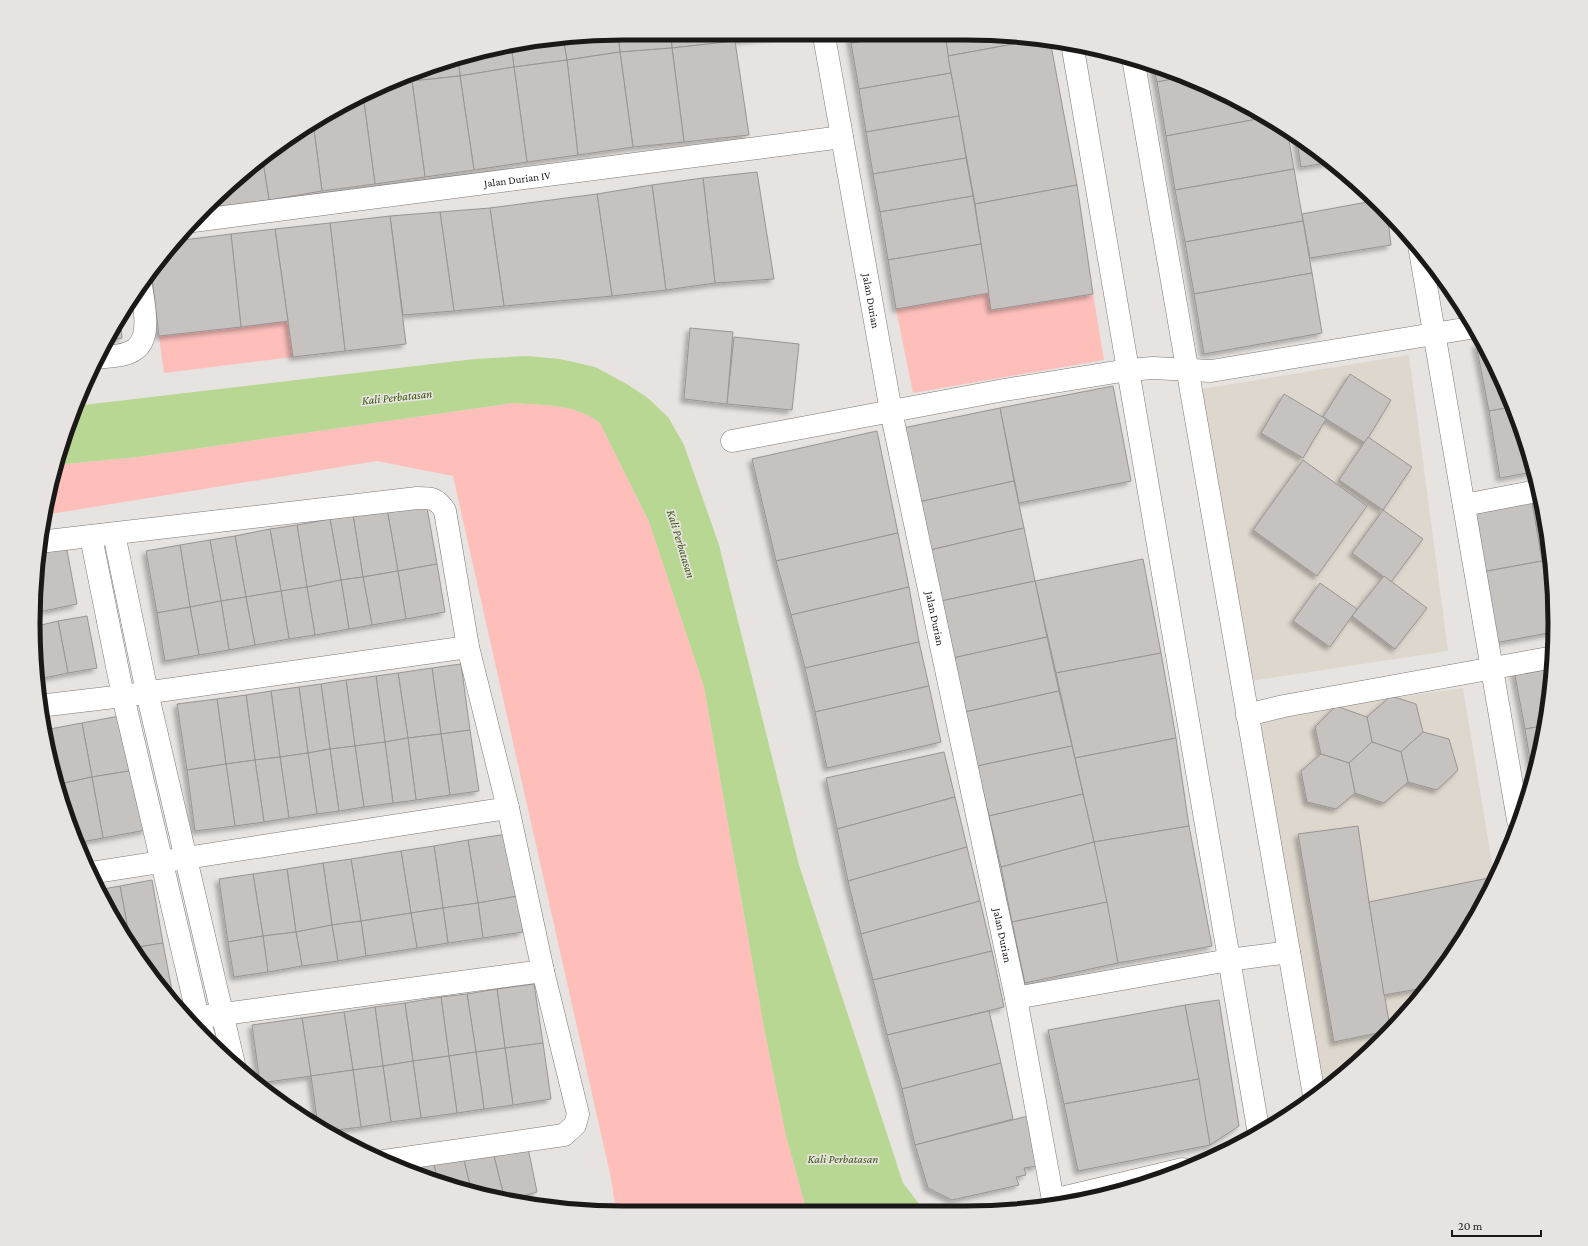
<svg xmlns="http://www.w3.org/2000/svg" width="1588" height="1246" font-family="'Crimson Pro',serif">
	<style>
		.built { fill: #ded7cd }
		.green { fill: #febfbb }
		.water { fill: #b8d793 }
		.building { fill: #c5c2c0; stroke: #999594; filter: url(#shadow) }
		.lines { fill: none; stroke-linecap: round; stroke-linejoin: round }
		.minor-casing { stroke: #7b7977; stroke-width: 23 }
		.minor { stroke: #fff; stroke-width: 22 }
		.labels { text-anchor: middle; stroke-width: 3.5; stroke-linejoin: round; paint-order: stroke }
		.street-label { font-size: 11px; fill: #1a1918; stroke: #e6e3e0 }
		.water-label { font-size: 12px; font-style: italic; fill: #3b560d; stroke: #e6e3e0 }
		.rim { fill: none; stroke: #1a1918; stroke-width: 5 }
	</style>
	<defs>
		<filter id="shadow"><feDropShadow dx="-3.5" dy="3.5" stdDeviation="2" flood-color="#0004"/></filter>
	</defs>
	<rect width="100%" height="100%" fill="#e6e3e0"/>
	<g class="built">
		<path d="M1409 355 1448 651 1250 681 1201 389Z"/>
		<path d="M1463 688 1495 881 1433 982 1354 1066 1322 1090 1259 718Z"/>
	</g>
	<g class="green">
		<path d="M989 293 992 310 1093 294 1104 360 913 393 896 309Z"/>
		<path d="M288 321 293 357 164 373 159 336Z"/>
		<path d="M513 403C543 405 576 404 600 423L649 522 704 687 764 1028 786 1136 807 1212H616L611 1178 453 476 377 461 44 515 55 465 138 457Z"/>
	</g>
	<path class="water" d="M526 356 560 359 595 367 625 383 648 398 668 417 684 445 719 545 799 865 903 1183 923 1209 934 1212H807L786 1136 764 1028 704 687 649 522 600 423C576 404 542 405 513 403L138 457 55 465 75 406 475 359Z"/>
	<g class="building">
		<path d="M1003 34 1041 39 948 56 945 35Z"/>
		<path d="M899 35H945L951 73 859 89 851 43Z"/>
		<path d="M899 35 851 43 850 36Z"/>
		<path d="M735 36H774L735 41Z"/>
		<path d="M735 36V41L672 48 671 37Z"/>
		<path d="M618 37H671L672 48 620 52Z"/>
		<path d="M618 37 620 52 567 60 563 38Z"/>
		<path d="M546 38H563L567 60 514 67 511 45Z"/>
		<path d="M1041 39 1050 40 1077 185 975 204 948 56Z"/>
		<path d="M735 41 749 135 684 142 672 48Z"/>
		<path d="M511 45 514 67 460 76 458 57 470 53Z"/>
		<path d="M672 48 684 142 633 147 620 52Z"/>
		<path d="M620 52 633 147 578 155 567 60Z"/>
		<path d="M458 57 460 76 412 81 411 73Z"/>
		<path d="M567 60 578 155 527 162 514 67Z"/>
		<path d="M1153 64H1155L1183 77 1157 82Z"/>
		<path d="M514 67 527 162 474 170 460 76Z"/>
		<path d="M411 73 412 81 385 84 397 78Z"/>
		<path d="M951 73 959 116 866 132 859 89Z"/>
		<path d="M460 76 474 170 425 177 412 81Z"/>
		<path d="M1183 77 1260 112 1268 117 1166 136 1157 82Z"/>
		<path d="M412 81 425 177 375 184 363 95 385 84Z"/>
		<path d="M363 95 375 184 322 191 313 122 328 112Z"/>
		<path d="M959 116 966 158 873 174 866 132Z"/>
		<path d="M1268 117 1287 130 1294 169 1175 190 1166 136Z"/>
		<path d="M313 122 322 191 269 200 262 156Z"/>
		<path d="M1296 136 1324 155 1332 162 1301 167Z"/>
		<path d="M262 156 269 200 207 208V205Z"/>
		<path d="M966 158 973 196 880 212 873 174Z"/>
		<path d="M1294 169 1303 221 1185 242 1175 190Z"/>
		<path d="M757 172 774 279 715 283 703 178Z"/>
		<path d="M703 178 715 283 666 290 652 185Z"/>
		<path d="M652 185 666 290 612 296 597 194Z"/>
		<path d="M1077 185 1093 294 991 310 975 204Z"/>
		<path d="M597 194 612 296 504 306 490 208Z"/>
		<path d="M973 196 981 244 888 260 880 212Z"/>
		<path d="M1373 201 1387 213 1391 245 1310 258 1302 214Z"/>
		<path d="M490 208 504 306 454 311 440 212Z"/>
		<path d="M440 212 454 311 403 315 390 216Z"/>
		<path d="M390 216 406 344 345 351 330 223Z"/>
		<path d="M1303 221 1312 273 1194 294 1185 242Z"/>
		<path d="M330 223 345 351 293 357 275 229Z"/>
		<path d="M275 229 288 321 241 327 231 234Z"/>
		<path d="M231 234 241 327 159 336 151 269 155 264 175 241Z"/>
		<path d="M981 244 989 293 896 309 888 260Z"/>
		<path d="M1312 273 1322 333 1204 354 1194 294Z"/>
		<path d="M120 316 122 338 106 341 112 328Z"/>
		<path d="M690 328 733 332 727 404 684 399Z"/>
		<path d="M734 337 799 344 792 410 727 404Z"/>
		<path d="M1483 343 1512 407 1489 411 1476 344Z"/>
		<path d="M1350 374 1391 400 1365 443 1323 417Z"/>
		<path d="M1113 386 1131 481 1019 503 1000 408Z"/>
		<path d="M1284 394 1326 419 1303 458 1261 433Z"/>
		<path d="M1512 407 1524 433 1533 472 1500 478 1489 411Z"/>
		<path d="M1000 408 1014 481 919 502 903 428Z"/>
		<path d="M877 431 898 533 776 561 752 459Z"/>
		<path d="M1368 437 1412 467 1383 510 1339 480Z"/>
		<path d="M1303 460 1367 506 1317 576 1253 530Z"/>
		<path d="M1014 481 1024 528 930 550 919 502Z"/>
		<path d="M1538 494 1550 546V560L1542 561 1531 496Z"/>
		<path d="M1531 496 1542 561 1482 572 1471 506Z"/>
		<path d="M426 502 437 564 398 571 387 509Z"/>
		<path d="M387 509 398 571 363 577 353 515Z"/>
		<path d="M1383 510 1423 539 1391 582 1352 553Z"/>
		<path d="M353 515 363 577 341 580 330 519Z"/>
		<path d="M330 519 341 580 307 587 297 525Z"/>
		<path d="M297 525 307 587 281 591 270 529Z"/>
		<path d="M1024 528 1035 581 941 601 930 550Z"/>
		<path d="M270 529 281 591 246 597 235 536Z"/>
		<path d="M898 533 909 587 791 615 776 561Z"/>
		<path d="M235 536 246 597 221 601 210 540Z"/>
		<path d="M210 540 221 601 190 607 180 545Z"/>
		<path d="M66 545 77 604 34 613 38 551Z"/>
		<path d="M180 545 190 607 157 613 146 551Z"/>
		<path d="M1143 559 1161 653 1056 673 1035 581Z"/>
		<path d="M1550 560 1552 620 1542 561Z"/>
		<path d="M1542 561 1552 620 1553 632 1495 643 1482 572Z"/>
		<path d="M437 564 445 612 406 619 398 571Z"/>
		<path d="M398 571 406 619 372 625 363 577Z"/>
		<path d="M1384 576 1427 608 1395 649 1352 616Z"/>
		<path d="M363 577 372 625 349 629 341 580Z"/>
		<path d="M341 580 349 629 315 635 307 587Z"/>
		<path d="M1035 581 1047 637 953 658 941 601Z"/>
		<path d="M1320 583 1357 609 1330 647 1293 621Z"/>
		<path d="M307 587 315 635 289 639 281 591Z"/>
		<path d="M909 587 919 642 805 668 791 615Z"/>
		<path d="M281 591 289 639 255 645 246 597Z"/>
		<path d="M246 597 255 645 229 650 221 601Z"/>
		<path d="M221 601 229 650 199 655 190 607Z"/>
		<path d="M190 607 199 655 165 661 157 613Z"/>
		<path d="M87 616 97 668 68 673 58 621Z"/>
		<path d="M58 621 68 673 39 679 36 663 33 627Z"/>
		<path d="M1047 637 1059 691 965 712 953 658Z"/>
		<path d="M919 642 929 686 815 712 805 668Z"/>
		<path d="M1161 653 1176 738 1075 758 1056 673Z"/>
		<path d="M461 664 470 730 441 734 432 668Z"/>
		<path d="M1553 664 1543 726 1525 729 1514 670Z"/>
		<path d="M432 668 441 734 408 738 398 673Z"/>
		<path d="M398 673 408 738 385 742 376 676Z"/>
		<path d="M376 676 385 742 355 746 346 680Z"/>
		<path d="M346 680 355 746 330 749 321 684Z"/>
		<path d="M321 684 330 749 308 753 299 687Z"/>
		<path d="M929 686 941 742 827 768 815 712Z"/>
		<path d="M299 687 308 753 280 757 271 691Z"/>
		<path d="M271 691 280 757 255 760 246 695Z"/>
		<path d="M1059 691 1072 746 977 766 965 712Z"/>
		<path d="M246 695 255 760 226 764 217 699Z"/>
		<path d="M1391 696 1416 704 1423 732 1401 752 1372 742 1367 717Z"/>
		<path d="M217 699 226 764 187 770 177 704Z"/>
		<path d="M1336 706 1367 717 1372 742 1349 763 1321 754 1315 727Z"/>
		<path d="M125 715 135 770 92 777 82 723Z"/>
		<path d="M82 723 92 777 60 784 50 729Z"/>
		<path d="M1543 726 1535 775 1533 779 1525 729Z"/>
		<path d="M50 729 60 784H56L44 730Z"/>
		<path d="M470 730 479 791 450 795 441 734Z"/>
		<path d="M1423 732 1449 739 1458 770 1437 790 1408 782 1401 752Z"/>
		<path d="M441 734 450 795 416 800 408 738Z"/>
		<path d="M408 738 416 800 393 803 385 742Z"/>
		<path d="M1176 738 1189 826 1094 842 1075 758Z"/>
		<path d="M385 742 393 803 364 807 355 746Z"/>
		<path d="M1372 742 1401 752 1408 782 1384 803 1355 793 1349 763Z"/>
		<path d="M355 746 364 807 339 811 330 749Z"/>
		<path d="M1072 746 1083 794 989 816 977 766Z"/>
		<path d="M330 749 339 811 317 814 308 753Z"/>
		<path d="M944 752 955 797 837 829 826 778Z"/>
		<path d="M308 753 317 814 289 818 280 757Z"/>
		<path d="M1321 754 1349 763 1355 793 1336 809 1307 802 1301 771Z"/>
		<path d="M280 757 289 818 264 822 255 760Z"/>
		<path d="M255 760 264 822 235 826 226 764Z"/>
		<path d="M226 764 235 826 195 831 187 770Z"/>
		<path d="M135 770 146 830 103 838 92 777Z"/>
		<path d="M92 777 103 838 76 843 66 813 60 784Z"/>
		<path d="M56 784H60L66 813Z"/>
		<path d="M1083 794 1094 842 1001 867 989 816Z"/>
		<path d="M955 797 967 847 848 881 837 829Z"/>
		<path d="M1189 826 1212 946 1118 963 1094 842Z"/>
		<path d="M1358 826 1369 902 1390 1028 1387 1031 1334 1042 1298 834Z"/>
		<path d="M507 834 518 896 478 903 468 840Z"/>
		<path d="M468 840 478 903 443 908 434 846Z"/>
		<path d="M1094 842 1107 902 1012 922 1001 867Z"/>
		<path d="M434 846 443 908 411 913 401 851Z"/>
		<path d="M967 847 980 901 861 934 848 881Z"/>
		<path d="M401 851 411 913 361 921 351 859Z"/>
		<path d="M351 859 361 921 332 925 323 863Z"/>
		<path d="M323 863 332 925 296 932 287 869Z"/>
		<path d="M287 869 296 932 263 936 253 874Z"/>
		<path d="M253 874 263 936 228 942 219 879Z"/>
		<path d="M1494 877V884L1433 982 1429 987 1384 995 1369 902Z"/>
		<path d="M152 880 163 943 132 948 131 946 120 886Z"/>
		<path d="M120 886 131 946 112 918 98 890Z"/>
		<path d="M518 896 523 932 483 938 478 903Z"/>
		<path d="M980 901 992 951 873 980 861 934Z"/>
		<path d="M1107 902 1118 963 1025 983 1012 922Z"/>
		<path d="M478 903 483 938 448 943 443 908Z"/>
		<path d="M443 908 448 943 417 948 411 913Z"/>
		<path d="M411 913 417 948 366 956 361 921Z"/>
		<path d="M361 921 366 956 338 961 332 925Z"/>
		<path d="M332 925 338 961 302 966 296 932Z"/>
		<path d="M296 932 302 966 268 972 263 936Z"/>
		<path d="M263 936 268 972 234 977 228 942Z"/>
		<path d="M163 943 173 996 168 997 155 982 132 948Z"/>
		<path d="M992 951 1004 1007 887 1035 873 980Z"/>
		<path d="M534 984 543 1043 505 1048 497 989Z"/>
		<path d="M497 989 505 1048 476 1052 467 994Z"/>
		<path d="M467 994 476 1052 449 1056 441 997Z"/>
		<path d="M441 997 449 1056 413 1061 405 1003Z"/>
		<path d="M1219 1000 1239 1126 1210 1145 1185 1005Z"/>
		<path d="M405 1003 413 1061 383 1066 375 1007Z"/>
		<path d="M1185 1005 1199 1079 1064 1104 1048 1030Z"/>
		<path d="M375 1007 383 1066 353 1070 344 1012Z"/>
		<path d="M989 1011 1001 1063 902 1089 887 1035Z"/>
		<path d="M344 1012 353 1070 311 1076 302 1018Z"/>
		<path d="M302 1018 311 1076 260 1083 252 1025Z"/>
		<path d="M543 1043 551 1099 513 1105 505 1048Z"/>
		<path d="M505 1048 513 1105 484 1109 476 1052Z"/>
		<path d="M476 1052 484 1109 457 1113 449 1056Z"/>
		<path d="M449 1056 457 1113 421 1118 413 1061Z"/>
		<path d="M413 1061 421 1118 391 1122 383 1066Z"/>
		<path d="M1001 1063 1013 1119 915 1145 902 1089Z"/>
		<path d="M383 1066 391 1122 361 1127 353 1070Z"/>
		<path d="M353 1070 361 1127 329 1131 318 1126 311 1076Z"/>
		<path d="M1199 1079 1210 1145 1078 1171 1064 1104Z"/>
		<path d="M1028 1116 1038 1166 1024 1168 1026 1175 1016 1177 1019 1185 952 1200 928 1188 915 1145Z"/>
		<path d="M528 1148 537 1192 505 1201 493 1152Z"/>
		<path d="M493 1152 505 1201 471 1190 463 1156Z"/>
		<path d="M463 1156 471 1190 437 1180 433 1159Z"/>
		<path d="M433 1159 437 1180 401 1169Z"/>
	</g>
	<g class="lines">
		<defs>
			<g id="minor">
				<path id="s1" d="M824 36 891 411 1016 998 1053 1200 1183 1169"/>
				<path d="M1072 43 1259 1134"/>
				<path d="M1133 58 1314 1095"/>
				<path id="s2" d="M193 221 842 137"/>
				<path d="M1420 251 1518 820"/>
				<path d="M97 358C109 356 124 357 134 350 153 338 143 303 141 284"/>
				<path d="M732 441 1004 390 1128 370 1153 368 1211 371 1476 327"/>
				<path d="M1464 505 1537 491"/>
				<path d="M114 534 147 692 234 1064"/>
				<path d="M91 537 123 696 198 1017 205 1039"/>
				<path d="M39 542 417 498C432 498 437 498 445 511L468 647 508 808 543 971 578 1114 575 1125 564 1135 384 1161"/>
				<path d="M39 706 123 696 468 647"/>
				<path d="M1247 715 1284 706 1554 657"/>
				<path d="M90 873 508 808"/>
				<path d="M1016 998 1229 960 1289 952"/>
				<path d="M209 1016 543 971"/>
			</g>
		</defs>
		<use href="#minor" class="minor-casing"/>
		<use href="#minor" class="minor"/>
	</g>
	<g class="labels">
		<g class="street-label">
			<text dy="4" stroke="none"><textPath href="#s2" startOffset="327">Jalan Durian IV</textPath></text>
			<text dy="4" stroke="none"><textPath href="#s1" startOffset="269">Jalan Durian</textPath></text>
			<text dy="4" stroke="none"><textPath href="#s1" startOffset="593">Jalan Durian</textPath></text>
			<text dy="4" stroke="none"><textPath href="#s1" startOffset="917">Jalan Durian</textPath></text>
		</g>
		<g class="water-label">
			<text transform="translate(397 397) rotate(-6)" y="4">Kali Perbatasan</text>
			<text transform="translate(681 544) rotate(73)" y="4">Kali Perbatasan</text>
			<text x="843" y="1163">Kali Perbatasan</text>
		</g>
	</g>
	<path d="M0 0H1588V1246H0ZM623 40H965A583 583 0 0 1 1548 623V623A583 583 0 0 1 965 1206H623A583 583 0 0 1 40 623V623A583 583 0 0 1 623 40Z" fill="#e6e3e0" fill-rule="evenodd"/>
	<path class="rim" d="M623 40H965A583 583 0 0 1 1548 623V623A583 583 0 0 1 965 1206H623A583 583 0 0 1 40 623V623A583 583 0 0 1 623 40Z"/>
	<path d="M1452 1230v6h89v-6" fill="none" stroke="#1a1918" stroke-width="2"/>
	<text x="1458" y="1230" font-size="12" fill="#1a1918" stroke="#e6e3e0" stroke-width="3" paint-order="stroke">20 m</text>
</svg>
